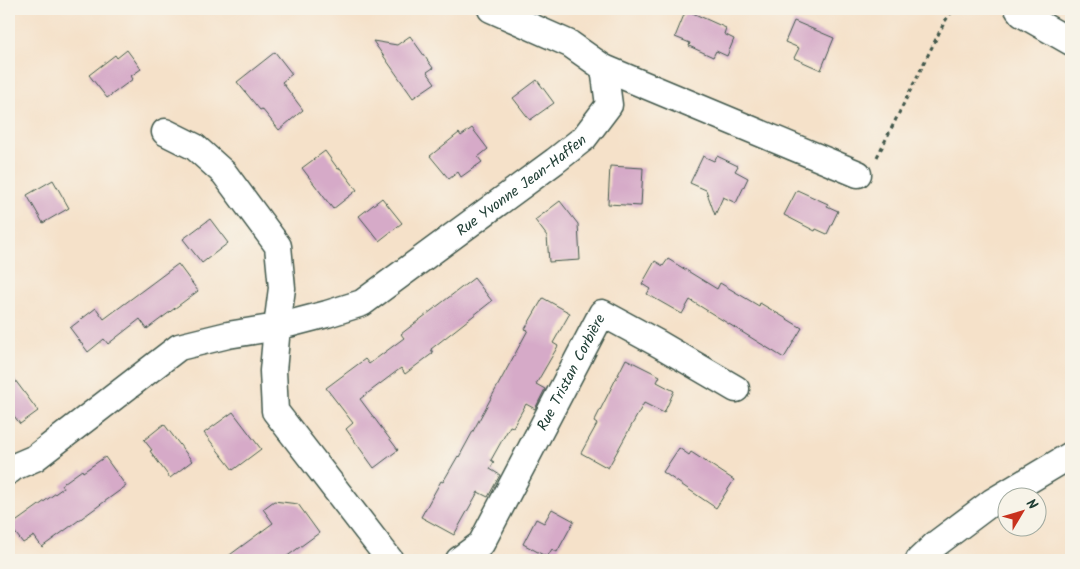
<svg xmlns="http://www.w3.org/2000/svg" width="1080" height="569" font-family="Kalam,sans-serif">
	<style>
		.building { fill: #d6aac8 }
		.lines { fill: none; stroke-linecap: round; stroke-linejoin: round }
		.minor-casing { stroke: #3f564a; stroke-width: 29 }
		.path { stroke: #3f564a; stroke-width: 3; stroke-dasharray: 4 4; stroke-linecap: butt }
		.minor { stroke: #fff; stroke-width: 26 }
		.labels { text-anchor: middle; stroke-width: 4; stroke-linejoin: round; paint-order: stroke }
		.street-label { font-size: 15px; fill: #1f3d34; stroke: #f7f3e8 }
	</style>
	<rect width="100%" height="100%" fill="#f7f3e8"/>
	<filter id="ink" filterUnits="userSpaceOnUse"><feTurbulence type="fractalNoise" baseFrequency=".02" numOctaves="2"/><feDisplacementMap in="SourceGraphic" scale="10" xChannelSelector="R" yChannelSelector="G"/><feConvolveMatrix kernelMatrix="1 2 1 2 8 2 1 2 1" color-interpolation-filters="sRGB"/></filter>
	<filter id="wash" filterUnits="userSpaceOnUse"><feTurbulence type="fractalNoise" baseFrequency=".0096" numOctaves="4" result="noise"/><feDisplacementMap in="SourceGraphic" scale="20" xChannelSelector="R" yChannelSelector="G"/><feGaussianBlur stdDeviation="1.12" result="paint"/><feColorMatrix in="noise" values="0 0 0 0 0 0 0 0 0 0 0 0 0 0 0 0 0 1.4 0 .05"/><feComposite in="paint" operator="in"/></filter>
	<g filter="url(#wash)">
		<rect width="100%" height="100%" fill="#f5e1c9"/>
		<g id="blocks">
			<g class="building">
				<path d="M686 10 726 28 724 34 734 39 727 56 716 51 713 57 689 46 690 43 675 37Z"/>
				<path d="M794 21 834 38 821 70 794 58 799 48 785 42Z"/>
				<path d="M410 36 433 68 427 72 435 83 413 98 373 41 397 45Z"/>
				<path d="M127 50 141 69 131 76 133 79 107 98 89 75 115 55 117 58Z"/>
				<path d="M275 52 292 74 282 82 303 110 279 130 262 109 260 110 237 82Z"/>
				<path d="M537 80 554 103 530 120 513 98Z"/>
				<path d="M472 128 488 149 478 157 482 162 461 177 458 172 449 179 430 156 459 133 461 136Z"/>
				<path d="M325 151 338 169 340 168 357 190 333 209 302 168Z"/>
				<path d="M703 156 714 161 717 156 738 166 735 171 748 178 736 203 723 197 715 215 706 190 690 183Z"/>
				<path d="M610 166 643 168 641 206 608 204Z"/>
				<path d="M53 180 69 208 43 223 27 195Z"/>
				<path d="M797 190 828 204 827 206 838 211 827 234 816 229 815 231 784 215Z"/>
				<path d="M382 198 402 223 379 241 359 216Z"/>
				<path d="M560 201 578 224 580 260 549 262 547 236 535 220Z"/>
				<path d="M210 219 228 243 202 263 183 239Z"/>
				<path d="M668 259 717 289 720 283 759 306 760 303 802 328 784 358 690 300 682 314 647 294 650 289 642 284 655 261 663 266Z"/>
				<path d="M178 264 198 291 147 329 140 319 108 344 104 339 88 352 70 328 96 308 104 319Z"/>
				<path d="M474 278 492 301 431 349 433 353 405 374 401 368 360 399 398 450 374 468 346 429 353 423 326 388 365 359 369 364 404 338 401 334Z"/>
				<path d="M543 298 570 313 553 343 558 346 536 384 545 389 535 409 526 404 513 427 510 426 491 460 494 462 490 469 500 475 488 497 478 492 454 535 421 517 441 481 443 482 458 456 459 457 528 330 525 329Z"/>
				<path d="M626 359 660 376 657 382 674 391 664 413 644 403 608 468 581 453 597 424 594 422Z"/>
				<path d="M9 372 38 411 20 424 9 409Z"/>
				<path d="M233 412 261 449 233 470 204 433Z"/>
				<path d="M164 424 192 461 170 478 150 451 152 450 144 440Z"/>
				<path d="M679 448 689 455 691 452 734 480 716 508 663 472Z"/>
				<path d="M105 457 126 486 42 547 34 536 23 543 10 526 63 488 61 485 82 470 83 472Z"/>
				<path d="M274 501 298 504 319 533 282 560H223L273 523 263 509Z"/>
				<path d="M552 509 574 521 557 552 552 549 547 557 523 544 536 519 544 523Z"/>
			</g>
		</g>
	</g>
	<g filter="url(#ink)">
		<use href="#blocks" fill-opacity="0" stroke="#3f564a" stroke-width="1"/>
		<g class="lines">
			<defs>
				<g id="minor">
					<path d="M1018 9 1022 14 1071 42"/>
					<path d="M604 68 858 174"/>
					<path d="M9 471 14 467 35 458 179 347 228 335 277 327 282 288 278 246 224 173 195 147 165 132"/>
					<path id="s1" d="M390 560 275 411 273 371 277 327 327 314 362 303 555 161 584 138 609 105 604 68 570 44 491 9"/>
					<path id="s2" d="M459 560 481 544 602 313 659 344 736 389"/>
					<path d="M919 560 936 544 992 502 1071 455"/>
				</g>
			</defs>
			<use href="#minor" class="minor-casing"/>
			<path class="path" d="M877 157 945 21 954 9"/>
			<use href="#minor" class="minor"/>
		</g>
	</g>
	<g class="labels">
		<g class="street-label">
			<text dy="5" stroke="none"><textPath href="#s1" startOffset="559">Rue Yvonne Jean-Haffen</textPath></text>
			<text dy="5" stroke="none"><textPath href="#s2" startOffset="221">Rue Tristan Corbière</textPath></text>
		</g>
	</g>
	<rect width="1080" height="569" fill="none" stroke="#f7f3e8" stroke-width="30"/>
	<g transform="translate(1022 512) rotate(52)"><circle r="24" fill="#f7f3e8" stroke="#a1aaa0"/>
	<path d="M0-4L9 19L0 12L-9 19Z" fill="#c8321e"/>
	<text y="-8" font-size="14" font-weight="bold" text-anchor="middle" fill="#1f3d34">N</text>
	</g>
</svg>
